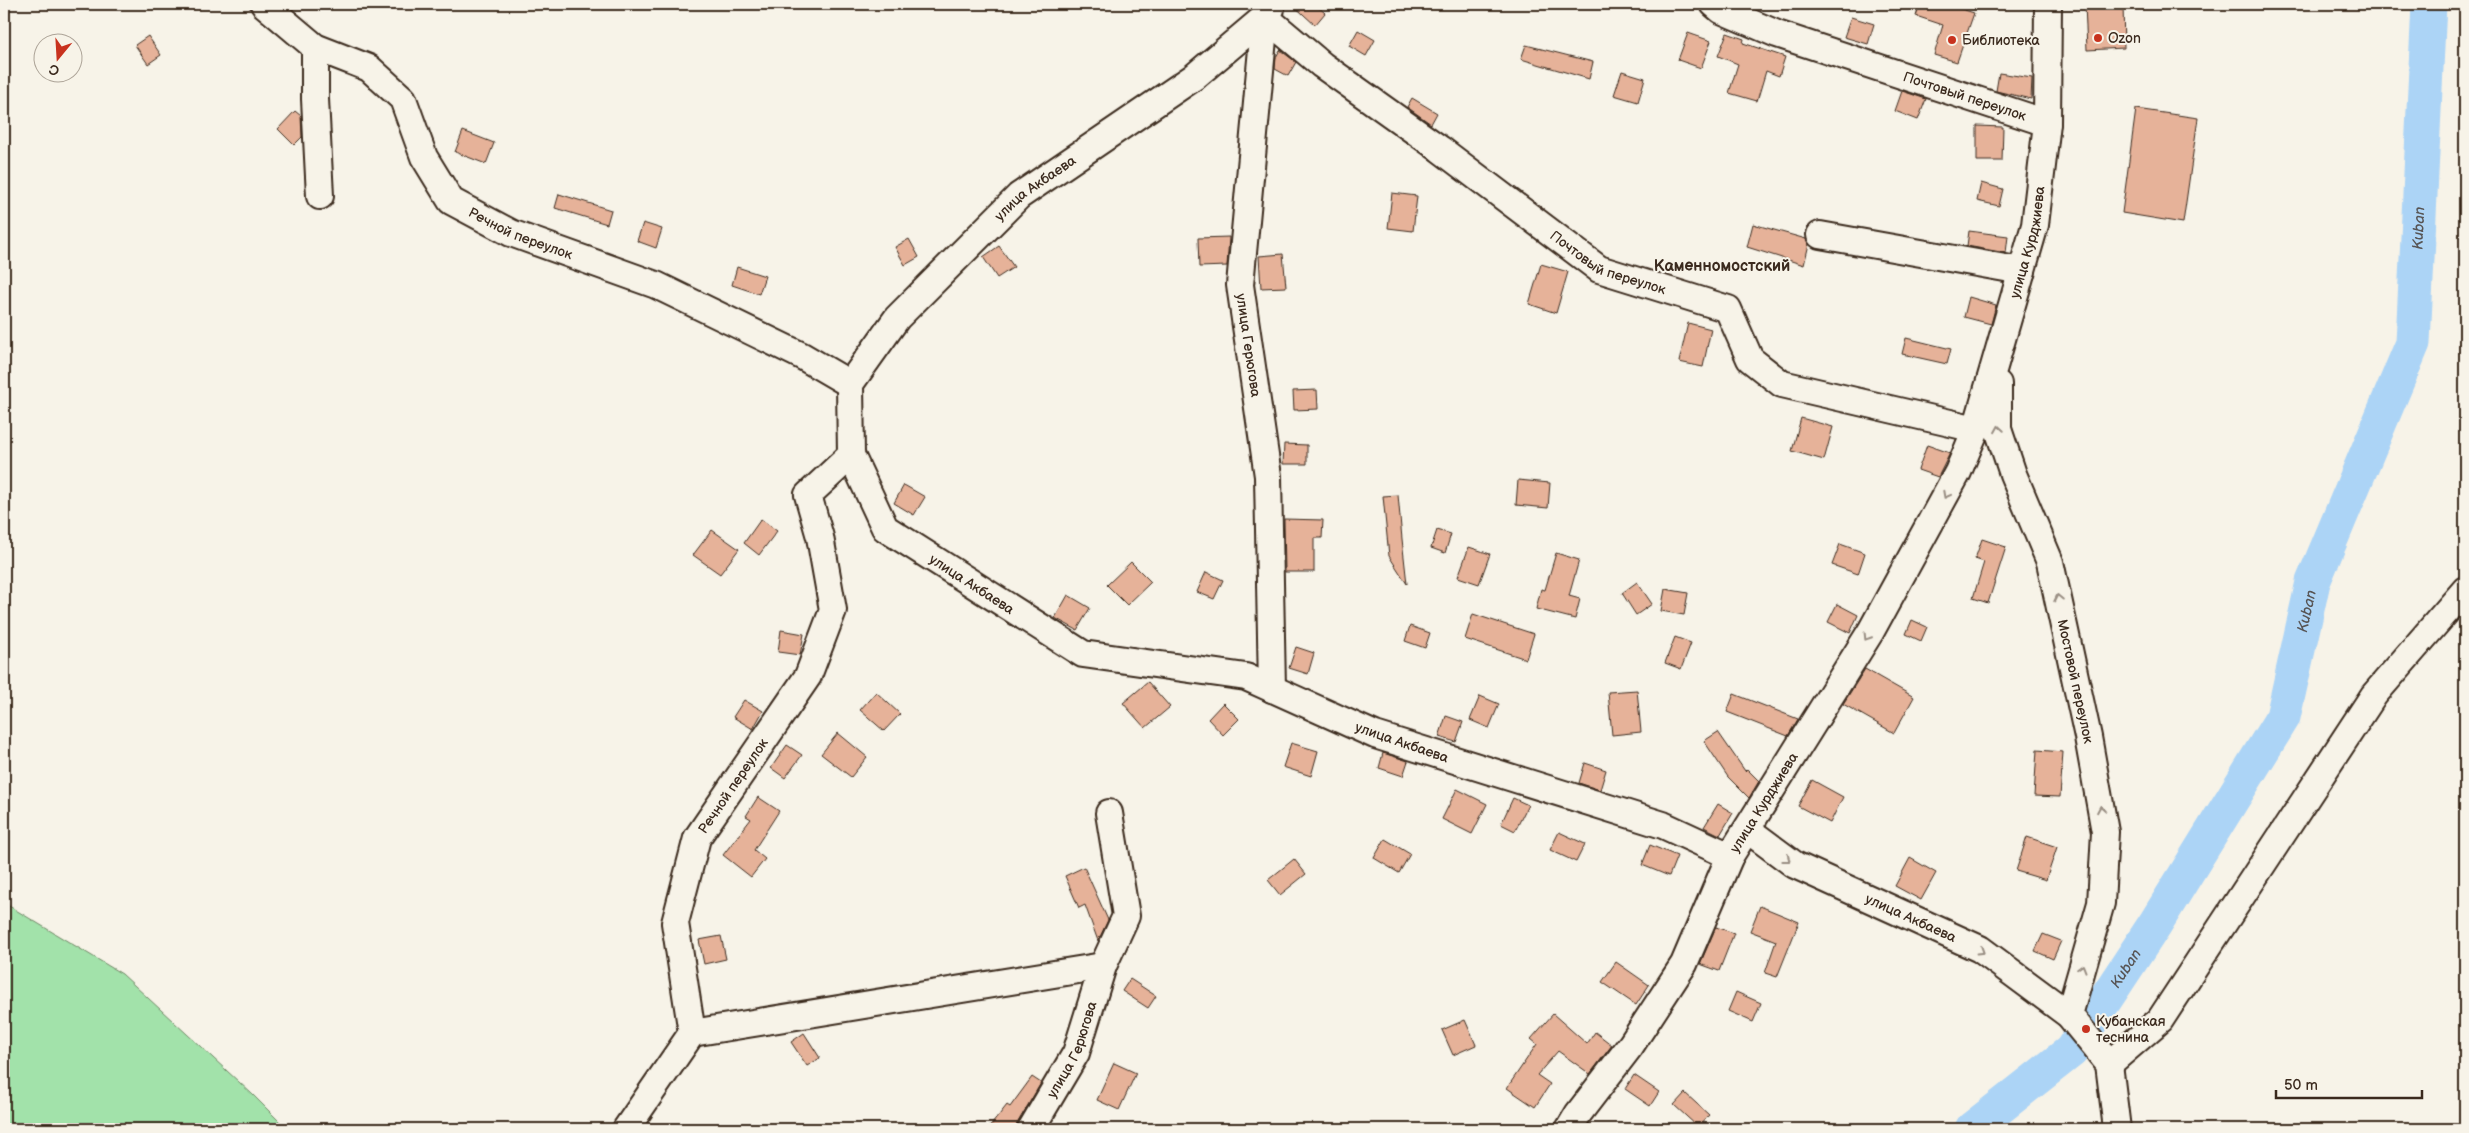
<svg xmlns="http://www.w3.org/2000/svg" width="2469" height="1133" font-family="'Balsamiq Sans',sans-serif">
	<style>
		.green { fill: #a2e2aa; stroke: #6e8664 }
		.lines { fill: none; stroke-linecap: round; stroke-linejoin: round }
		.river { stroke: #acd4f6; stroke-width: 35 }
		.building { fill: #e6b299; stroke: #3b2a1e }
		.minor-casing { stroke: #3b2a1e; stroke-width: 30 }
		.minor { stroke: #f7f3e8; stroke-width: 26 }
		.oneway { stroke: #998e83 }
		.poi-dot { fill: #c8321e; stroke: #f7f3e8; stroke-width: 2 }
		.labels { text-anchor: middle; stroke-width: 4; stroke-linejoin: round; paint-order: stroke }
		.poi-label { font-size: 14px; fill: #3b2a1e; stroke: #f7f3e8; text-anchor: start }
		.street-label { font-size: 14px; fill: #3b2a1e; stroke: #f7f3e8 }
		.water-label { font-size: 15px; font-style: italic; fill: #575454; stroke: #f7f3e8 }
		.quarter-label { font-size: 16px; font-weight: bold; fill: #3b2a1e; stroke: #f7f3e8 }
	</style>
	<rect width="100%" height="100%" fill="#f7f3e8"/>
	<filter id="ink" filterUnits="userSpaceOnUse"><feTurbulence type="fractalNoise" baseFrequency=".02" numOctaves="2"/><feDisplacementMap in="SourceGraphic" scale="10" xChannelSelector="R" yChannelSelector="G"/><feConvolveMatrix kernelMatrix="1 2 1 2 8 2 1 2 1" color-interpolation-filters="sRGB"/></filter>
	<g filter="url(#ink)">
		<path class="green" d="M4 903 122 974 252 1094 287 1129H4Z"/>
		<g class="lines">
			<path class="river" id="s1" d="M1972 1129 2071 1051 2155 924 2283 717 2313 582 2413 343 2429 4"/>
		</g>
		<g class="building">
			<path d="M1292 4H1315L1325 13 1315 25Z"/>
			<path d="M1920 4H1946L1974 13 1957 62 1934 55 1943 25 1916 16Z"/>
			<path d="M2085 4H2123L2124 48 2087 50Z"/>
			<path d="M1851 17 1874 24 1868 44 1844 37Z"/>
			<path d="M1358 30 1375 40 1366 56 1349 46Z"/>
			<path d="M1688 33 1711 41 1701 68 1678 60Z"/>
			<path d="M1727 33 1744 39 1743 43 1785 57 1779 76 1766 71 1757 101 1729 93 1738 64 1718 56Z"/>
			<path d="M148 36 161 55 148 64 135 45Z"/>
			<path d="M1526 45 1593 62 1589 79 1521 59Z"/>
			<path d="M1280 50 1296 62 1288 76 1275 69 1276 57Z"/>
			<path d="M1622 71 1645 78 1638 102 1614 95Z"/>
			<path d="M1999 73 2032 78 2031 99 1996 91Z"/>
			<path d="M1902 91 1926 99 1918 120 1895 111Z"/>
			<path d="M1412 98 1437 113 1431 124 1407 107Z"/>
			<path d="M2136 109 2198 118 2183 223 2122 213Z"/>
			<path d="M295 111 301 116 302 137 294 145 278 129Z"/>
			<path d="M1977 126 2003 127 2002 161H1977Z"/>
			<path d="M463 131 494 143 486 164 455 152Z"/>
			<path d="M1981 183 2003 189 1999 206 1977 201Z"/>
			<path d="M1392 193 1417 196 1413 231 1388 228Z"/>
			<path d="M559 194 611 210 607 224 555 208Z"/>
			<path d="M643 223 662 229 656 248 637 241Z"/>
			<path d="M1753 224 1806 239 1809 244 1804 265 1747 247Z"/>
			<path d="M1969 231 2008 236 2006 253 1967 246Z"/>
			<path d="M1229 237 1227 266 1199 267 1198 238Z"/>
			<path d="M909 239 919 257 905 265 895 247Z"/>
			<path d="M999 246 1014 267 997 278 983 257Z"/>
			<path d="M1283 254 1286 287 1261 288 1259 256Z"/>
			<path d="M1541 264 1568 272 1556 313 1529 304Z"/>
			<path d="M737 267 765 276 759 294 732 285Z"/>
			<path d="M1969 297 1996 305 1991 324 1964 317Z"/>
			<path d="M1688 323 1711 329 1703 367 1679 362Z"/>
			<path d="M1906 338 1951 349 1947 364 1902 354Z"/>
			<path d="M1317 390 1318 409 1294 410 1293 391Z"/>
			<path d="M1801 418 1833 427 1824 460 1792 451Z"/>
			<path d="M1284 444 1307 445V464H1283Z"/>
			<path d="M1927 445 1950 453 1938 477 1918 470Z"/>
			<path d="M1518 480 1550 483 1548 508 1516 505Z"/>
			<path d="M904 485 925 497 914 515 894 503Z"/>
			<path d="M1398 495 1402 539 1407 584 1389 556 1383 496Z"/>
			<path d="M761 519 777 531 759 555 744 543Z"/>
			<path d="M1284 519 1323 520 1322 538H1314V572H1285Z"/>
			<path d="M712 530 739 549 720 574 693 555Z"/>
			<path d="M1437 530 1451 534 1445 553 1431 548Z"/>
			<path d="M1982 539 2006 547 1988 603 1973 598 1984 562 1975 559Z"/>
			<path d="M1840 544 1865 553 1858 574 1832 565Z"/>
			<path d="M1469 547 1490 554 1479 584 1458 577Z"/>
			<path d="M1556 553 1579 560 1569 596 1580 599 1575 619 1536 609 1541 589 1545 590Z"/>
			<path d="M1131 562 1151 582 1127 605 1107 585Z"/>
			<path d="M1206 572 1223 580 1214 599 1197 592Z"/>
			<path d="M1637 582 1652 604 1636 615 1622 593Z"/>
			<path d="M1665 589 1688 593 1684 615 1661 611Z"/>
			<path d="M1068 595 1090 608 1077 630 1055 618Z"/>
			<path d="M1837 604 1858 615 1850 633 1828 622Z"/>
			<path d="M1473 614 1534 634 1526 659 1465 639Z"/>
			<path d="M1912 620 1927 627 1921 641 1906 634Z"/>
			<path d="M1410 626 1430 633 1425 648 1405 641Z"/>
			<path d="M781 630 804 634 800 655 778 652Z"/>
			<path d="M1675 637 1691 643 1681 669 1665 663Z"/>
			<path d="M1296 647 1314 653 1308 674 1289 668Z"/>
			<path d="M1865 669 1914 697 1894 733 1843 704Z"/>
			<path d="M1148 682 1170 707 1145 728 1123 703Z"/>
			<path d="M1637 690 1641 732 1612 735 1608 692Z"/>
			<path d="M876 692 900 714 884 731 860 710Z"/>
			<path d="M1734 694 1798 719 1788 736 1727 712Z"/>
			<path d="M1480 696 1499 704 1489 728 1470 720Z"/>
			<path d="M744 700 763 711 753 729 733 717Z"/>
			<path d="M1223 703 1239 719 1223 735 1208 719Z"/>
			<path d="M1446 716 1463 722 1456 742 1439 737Z"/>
			<path d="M1718 732 1745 771 1747 769 1759 781 1749 798 1728 777 1704 741Z"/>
			<path d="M838 733 867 757 851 777 821 754Z"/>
			<path d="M1291 743 1318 751 1311 776 1283 767Z"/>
			<path d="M787 745 802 755 785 778 771 768Z"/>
			<path d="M2037 750 2063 752 2060 797 2034 796Z"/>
			<path d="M1383 753 1408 761 1403 776 1379 768Z"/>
			<path d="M1585 763 1606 770 1600 790 1579 783Z"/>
			<path d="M1812 780 1843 797 1830 823 1798 806Z"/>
			<path d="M1457 789 1487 804 1472 834 1442 819Z"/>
			<path d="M758 797 779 811 754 850 765 859 751 877 723 855 751 819 746 816Z"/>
			<path d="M1513 798 1528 805 1515 831 1501 824Z"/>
			<path d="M1718 804 1733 813 1720 835 1704 827Z"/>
			<path d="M1559 832 1585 844 1576 862 1550 850Z"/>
			<path d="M2027 837 2057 847 2046 880 2016 871Z"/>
			<path d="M1385 839 1410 854 1399 873 1374 858Z"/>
			<path d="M1650 845 1677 856 1669 876 1642 865Z"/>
			<path d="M1910 858 1936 873 1921 900 1895 886Z"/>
			<path d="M1294 859 1306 874 1280 895 1268 880Z"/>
			<path d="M1084 867 1108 920 1098 941 1085 905 1079 908 1065 876Z"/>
			<path d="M1760 906 1799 922 1777 977 1765 973 1776 941 1750 931Z"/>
			<path d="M1716 927 1734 933 1719 971 1700 964Z"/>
			<path d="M2043 934 2061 941 2053 959 2035 951Z"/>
			<path d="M721 936 726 959 704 964 699 940Z"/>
			<path d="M1616 962 1649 985 1636 1005 1602 982Z"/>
			<path d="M1130 979 1156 996 1148 1008 1122 991Z"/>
			<path d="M1736 992 1761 1003 1753 1022 1728 1011Z"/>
			<path d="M1553 1014 1587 1044 1595 1032 1612 1045 1590 1074 1558 1051 1537 1075 1550 1084 1535 1107 1507 1088 1537 1044 1531 1039Z"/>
			<path d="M1465 1020 1476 1045 1453 1055 1442 1030Z"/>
			<path d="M804 1033 820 1058 807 1066 791 1042Z"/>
			<path d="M1114 1063 1136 1073 1119 1110 1097 1100Z"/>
			<path d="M1634 1075 1659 1092 1650 1106 1625 1089Z"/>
			<path d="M1032 1077 1041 1083 1014 1129H988L1007 1105 1010 1107Z"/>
			<path d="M1685 1093 1709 1115 1698 1127 1674 1105Z"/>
		</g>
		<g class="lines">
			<defs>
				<g id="minor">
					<path id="s2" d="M264 4 315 47 369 68 403 99 424 157 451 201 511 233 656 285 802 356 850 384"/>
					<path id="s3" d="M1714 4 1721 10 1777 34 2047 123"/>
					<path id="s4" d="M1271 9 1265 17 1240 285 1268 476 1272 689"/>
					<path d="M315 47V99L320 196"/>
					<path d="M1820 235 2022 271"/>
					<path id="s5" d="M1998 384V429L2013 474 2050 562 2088 737 2105 832 2101 903 2069 1015"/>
					<path id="s6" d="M1748 830 1795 865 1980 949 2069 1015 2109 1064 2117 1129"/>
					<path id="s7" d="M1730 856 1663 825 1375 735 1246 677 1083 654 885 528 851 455 850 384 897 318 1019 196 1194 77 1265 17 1322 65 1440 149 1599 269 1728 309 1750 359 1782 384 1976 429"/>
					<path d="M692 1033 1103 966"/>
					<path d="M2109 1064 2160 1020 2374 695 2465 590"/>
					<path id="s8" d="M626 1129 692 1033 675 923 697 838 808 676 833 610 820 537 808 495 851 455"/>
					<path id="s9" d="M1031 1129 1076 1053 1103 966 1126 916 1109 813"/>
					<path id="s10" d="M1569 1129 1578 1114 1631 1045 1684 964 1730 856 1871 631 1958 472 1976 429 2035 225 2047 123 2048 4"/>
				</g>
			</defs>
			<use href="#minor" class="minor-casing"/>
			<use href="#minor" class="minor"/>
		</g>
		<defs><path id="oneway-chevron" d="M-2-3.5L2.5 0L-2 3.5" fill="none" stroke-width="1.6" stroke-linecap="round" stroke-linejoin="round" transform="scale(1.25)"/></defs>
		<g class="oneway">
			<use href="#oneway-chevron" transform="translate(1999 429) rotate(-99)"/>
			<use href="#oneway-chevron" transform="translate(1946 495) rotate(118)"/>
			<use href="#oneway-chevron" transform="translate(2058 598) rotate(-102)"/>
			<use href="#oneway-chevron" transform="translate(1867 637) rotate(122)"/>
			<use href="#oneway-chevron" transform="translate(2101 809) rotate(-100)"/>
			<use href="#oneway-chevron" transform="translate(1787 859) rotate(37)"/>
			<use href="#oneway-chevron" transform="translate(1981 951) rotate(32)"/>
			<use href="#oneway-chevron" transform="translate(2082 968) rotate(-74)"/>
		</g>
	</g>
	<g class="poi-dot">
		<circle cx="2098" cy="38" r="5"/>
		<circle cx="1952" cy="40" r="5"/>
		<circle cx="2086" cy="1029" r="5"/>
	</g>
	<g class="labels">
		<g class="poi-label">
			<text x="2108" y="43">Ozon</text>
			<text x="1962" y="45">Библиотека</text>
			<text x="2096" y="1026">Кубанская<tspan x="2096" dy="16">теснина</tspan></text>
		</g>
		<g class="street-label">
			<text dy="5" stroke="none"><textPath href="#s3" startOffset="268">Почтовый переулок</textPath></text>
			<text dy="5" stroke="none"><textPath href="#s7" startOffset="1339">улица Акбаева</textPath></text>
			<text dy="5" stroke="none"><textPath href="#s2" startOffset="361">Речной переулок</textPath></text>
			<text dy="5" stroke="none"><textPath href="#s10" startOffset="1006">улица Курджиева</textPath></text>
			<text dy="5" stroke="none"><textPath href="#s7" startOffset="2050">Почтовый переулок</textPath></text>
			<text dy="5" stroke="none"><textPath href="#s4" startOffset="340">улица Герюгова</textPath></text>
			<text transform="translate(972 584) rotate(33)" y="5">улица Акбаева</text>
			<text dy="5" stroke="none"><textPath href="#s5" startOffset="310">Мостовой переулок</textPath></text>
			<text transform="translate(1402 742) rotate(19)" y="5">улица Акбаева</text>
			<text dy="5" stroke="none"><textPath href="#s8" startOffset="379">Речной переулок</textPath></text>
			<text dy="5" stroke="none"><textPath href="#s10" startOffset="382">улица Курджиева</textPath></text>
			<text dy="5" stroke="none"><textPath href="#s6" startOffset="186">улица Акбаева</textPath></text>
			<text dy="5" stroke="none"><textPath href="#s9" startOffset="90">улица Герюгова</textPath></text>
		</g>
		<g class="water-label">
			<text dy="5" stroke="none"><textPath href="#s1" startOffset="1034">Kuban</textPath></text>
			<text dy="5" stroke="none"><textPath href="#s1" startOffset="630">Kuban</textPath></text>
			<text dy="5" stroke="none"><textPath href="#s1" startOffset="225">Kuban</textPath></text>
		</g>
		<g class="quarter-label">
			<text x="1722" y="271">Каменномостский</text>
		</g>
	</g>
	<rect width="2469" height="1133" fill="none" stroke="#f7f3e8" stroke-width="20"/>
	<rect x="10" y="10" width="2449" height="1113" fill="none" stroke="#3b2a1e" stroke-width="2" filter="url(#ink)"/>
	<g transform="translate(58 58) rotate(198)"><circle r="24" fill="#f7f3e8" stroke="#aca397"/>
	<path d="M0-4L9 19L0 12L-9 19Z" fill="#c8321e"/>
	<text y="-8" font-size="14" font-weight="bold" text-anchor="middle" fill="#3b2a1e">С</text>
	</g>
	<path d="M2276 1090v8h146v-8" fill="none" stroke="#3b2a1e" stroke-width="2.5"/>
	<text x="2284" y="1090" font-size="15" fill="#3b2a1e" stroke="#f7f3e8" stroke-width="4" paint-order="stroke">50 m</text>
</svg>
